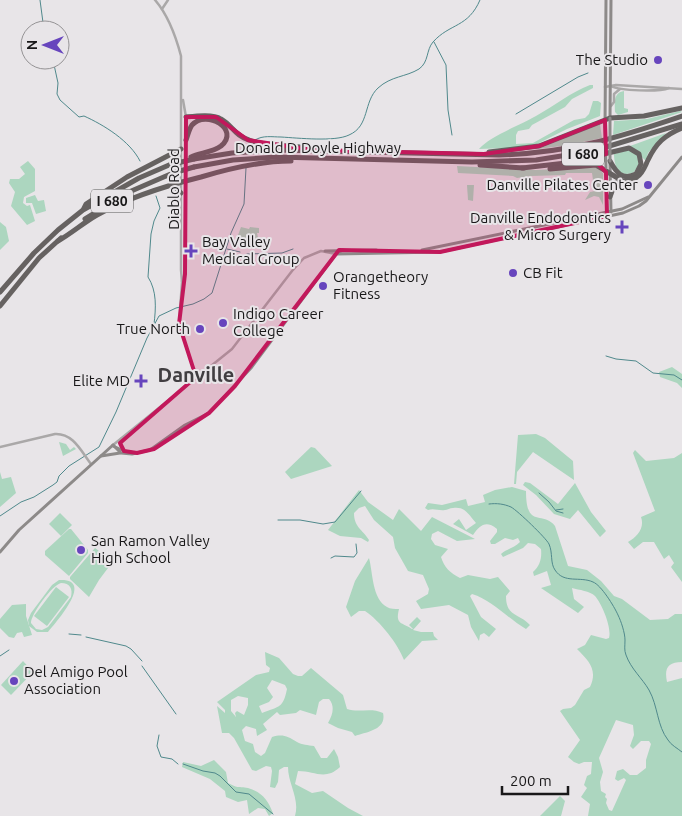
<svg xmlns="http://www.w3.org/2000/svg" width="682" height="816" font-family="Ubuntu,sans-serif">
	<style>
		.green { fill: #acd6bf; fill-rule: evenodd }
		.lines { fill: none; stroke-linecap: round; stroke-linejoin: round }
		.stream { stroke: #50898c; stroke-width: 1 }
		.tertiary { stroke: #aaa8a8; stroke-width: 2.5 }
		.secondary { stroke: #8d8a89; stroke-width: 3 }
		.motorway { stroke: #666261; stroke-width: 5 }
		.secondary-bridge { stroke: #8d8a89; stroke-width: 3 }
		.motorway-bridge { stroke: #666261; stroke-width: 5 }
		.marked { fill: #c2185b; fill-opacity: 0.2; stroke: #c2185b; stroke-width: 4; stroke-linejoin: round }
		.poi-dot { fill: #6745bd; stroke: #e8e5e8; stroke-width: 2 }
		.labels { text-anchor: middle; stroke-width: 4; stroke-linejoin: round; paint-order: stroke }
		.shield { fill: #e8e5e8; stroke: #575657; stroke-width: 1 }
		.shield-label { font-size: 14px; font-weight: bold; fill: #191819 }
		.poi-label { font-size: 15px; fill: #191819; stroke: #e8e5e8; text-anchor: start }
		.street-label { font-size: 15px; fill: #191819; stroke: #e8e5e8 }
		.district-label { font-size: 20px; font-weight: bold; fill: #413e41; stroke: #e8e5e8 }
	</style>
	<rect width="100%" height="100%" fill="#e8e5e8"/>
	<g class="green">
		<path d="M590 85H593V88L572 99 565 107 532 125 529 129 518 131 516 135V144L533 143 574 120 585 118 589 114 593 101H598L601 103 600 116 567 129 537 144 509 148 479 149C489 137 520 125 536 116 554 106 571 92 590 85Z"/>
		<path d="M624 91V108L628 109V112L618 115 615 112C615 102 613 93 624 91Z"/>
		<path d="M680 111 682 112 613 135 614 121 647 119Z"/>
		<path d="M600 124 602 138 569 145 538 149Z"/>
		<path d="M666 133 648 153 646 161 630 146Z"/>
		<path d="M629 150 637 155 639 164 634 172C619 179 614 166 614 154Z"/>
		<path d="M602 156 601 166H563Z"/>
		<path d="M28 161 35 169V191L24 197 23 203 27 206 30 205 35 221 27 225 11 206 15 192 9 183 10 179H19L25 174 20 167Z"/>
		<path d="M457 166 536 170 596 167 603 173V205L599 197 594 196 585 200 590 192 595 191V180H593L592 173H566L565 175 531 176 517 178 513 176 458 173Z"/>
		<path d="M467 185H474L473 201 468 200Z"/>
		<path d="M35 195 38 201 44 200 46 211 36 214 32 203H26V198Z"/>
		<path d="M0 222 6 227 9 241 0 250Z"/>
		<path d="M241 227 249 229 250 227 259 228V233H257L259 242 249 245 246 247 242 245 234 246Z"/>
		<path d="M672 367 682 374V388L677 383 660 377 659 372Z"/>
		<path d="M536 434 545 438 573 461 574 480 533 452 517 472 516 484H514L518 435Z"/>
		<path d="M59 442 66 444 70 450 74 447 76 449 63 456Z"/>
		<path d="M311 447 315 448 332 466 291 479 285 472Z"/>
		<path d="M635 450 646 461 674 458 682 453V582L671 567 674 563 669 555 664 559 654 542H643L634 549 628 542C637 537 645 528 641 517L655 511 633 453Z"/>
		<path d="M0 472 2 479 11 477 16 493 0 507Z"/>
		<path d="M525 482 530 483 558 504 575 483 591 512 606 531 600 537 578 510 570 519 554 514 536 495 523 485Z"/>
		<path d="M512 487 526 491C526 530 543 510 555 526L568 566 587 570 601 581 614 596 622 599 650 620 668 619 675 614H682V662C668 662 664 668 667 682L682 678V816H588L590 804 581 797 587 788 584 785 587 776 591 774 592 762H584L579 764 574 762 568 757 580 740 560 711 563 709 571 708 575 705 584 690 590 687C598 670 589 661 577 649L585 645 591 635 606 639 609 638C612 628 602 604 595 596 590 591 579 590 572 588L574 599 584 607 578 613 541 588 551 585 547 571 534 576 533 572C540 566 542 558 541 549L535 544 528 543 523 548 503 557 501 554C507 549 514 548 520 542L518 538 513 540 505 538 495 544H491L490 541 497 532V529C486 520 480 525 473 535L453 524 459 519 466 530 476 523C469 515 465 506 453 508 450 508 447 510 445 510 439 511 434 508 428 510L425 508 428 503 442 505 466 499 468 506 485 502 483 495 495 490ZM616 720 633 725 634 735 630 746 633 749 641 741H649L651 744 646 760V768L637 775H630L623 769 617 771 615 779 618 781 624 778 626 780 612 811 609 810 606 803 607 799 605 797 606 794 601 791 600 782 603 772 599 758Z"/>
		<path d="M359 490 368 502 393 520 399 509 421 531 432 517 475 539 457 541 438 531 432 534 431 539 435 545 448 549 441 557C444 567 450 573 460 578L468 575 490 579 498 577 510 591 506 596C506 617 519 613 530 625L526 629C507 618 492 600 472 594L470 596 481 617 496 629 489 637 484 633 480 635 479 641 471 627 468 615 449 605 421 609 416 601 428 594 429 589 423 575 408 571 395 548 393 537 374 520 365 506 359 508 354 513C354 527 362 529 369 540L368 542 361 538 340 536 328 530Z"/>
		<path d="M60 513 72 525 61 536 49 524Z"/>
		<path d="M69 529H71L88 550V553L69 576 45 555V551Z"/>
		<path d="M95 548 107 557 111 564 99 580 89 597 70 579V577Z"/>
		<path d="M369 558C373 573 372 599 387 607 390 609 395 609 399 609 395 625 402 622 412 629H413L409 625 417 617 421 621 413 630 421 632H433L434 636 438 640 422 641 404 660C398 644 380 621 365 611H359L351 617 346 607 355 581Z"/>
		<path d="M59 580C96 578 56 622 48 632H37L29 626 28 620 31 613 52 585ZM61 583C70 583 73 589 71 597L48 627 42 630 36 629 31 623C31 614 52 585 61 583Z"/>
		<path d="M56 587 69 597 47 626 34 616Z"/>
		<path d="M26 604V616L32 635 24 637 22 632 17 633 14 638 9 637 0 628V619L12 605Z"/>
		<path d="M265 652 279 658 293 674 298 676H302L311 668 343 695 347 709C359 713 371 707 383 713 387 730 366 732 355 736L352 732 338 728 328 723C333 714 335 706 329 699H323L319 702 316 715 300 710 296 713 280 715 277 712 263 724 267 730 257 736 256 729 246 726 242 730 245 741 253 744 255 752 261 756 265 753 272 737C283 734 287 736 297 742 302 745 308 745 314 746L321 758H327L334 749 338 757 340 767C325 781 315 771 298 771L295 784 312 793 323 791 348 808 363 816H295C300 799 288 784 288 767H284L279 770 278 782 275 788 270 787 272 771 271 767 266 766 256 771 252 770 234 738 229 733H222L217 706 225 713V710L217 702 256 675 269 672 270 668 266 665ZM272 680 285 685 287 689C283 708 280 706 262 713L259 706 269 702 273 697 267 688ZM238 696 248 698V705L244 715 237 711 235 713 236 717 231 711V700Z"/>
		<path d="M23 661 33 672 11 695 1 685Z"/>
		<path d="M214 760 226 772 228 783C239 789 238 786 248 788 262 792 268 800 273 813L269 816 265 809 258 808 249 814 247 800 238 802 226 797 225 791 210 779 182 767 183 762 201 766Z"/>
		<path d="M560 796 565 801 561 816H540Z"/>
	</g>
	<g class="lines">
		<g class="stream">
			<path d="M40 0 44 30"/>
			<path d="M434 42 446 65 448 110 452 135"/>
			<path d="M53 60 58 83 57 94 60 100 79 117 84 116C104 125 130 141 140 161"/>
			<path d="M516 114 578 77 588 73"/>
			<path d="M255 140C263 135 272 137 281 137 298 138 335 142 349 135 370 126 363 102 378 88 391 76 406 77 419 69 429 62 426 50 433 42 450 23 468 28 480 0"/>
			<path d="M247 149 252 142"/>
			<path d="M227 249 240 252"/>
			<path d="M247 254 282 253 293 249"/>
			<path d="M154 324C156 308 157 291 148 277L151 234 154 221 160 208 156 196"/>
			<path d="M606 356 616 359 636 361 653 373 674 375 682 380"/>
			<path d="M539 493 549 502 556 511 563 513"/>
			<path d="M489 504C497 503 504 504 511 507 518 511 546 538 549 544 553 553 550 563 555 570 564 584 580 576 593 582 601 585 614 606 618 615 621 621 625 633 625 640 625 646 624 650 626 655 631 669 642 678 649 690 658 706 657 726 668 740 671 745 677 748 682 752"/>
			<path d="M556 510 563 509"/>
			<path d="M0 516 21 502 34 497 53 485 57 482 59 476 69 466 99 447 116 412 147 338 159 316 176 308 193 304 204 299 212 293 231 233 244 204 246 168"/>
			<path d="M278 520H300L323 524 335 522 361 491"/>
			<path d="M331 558 335 556 354 557 357 553 356 544"/>
			<path d="M69 634 81 635"/>
			<path d="M86 637 126 646 131 649 142 661"/>
			<path d="M0 656 9 650"/>
			<path d="M142 666 176 714"/>
			<path d="M159 735 157 746 161 757 172 759 178 764"/>
			<path d="M183 764 203 771 215 773 220 776 236 792 249 794 273 814"/>
		</g>
		<g class="tertiary">
			<path d="M155 0C168 15 176 37 181 56V270L182 282 179 324 196 377"/>
			<path d="M162 9 168 0"/>
			<path d="M611 86C620 91 659 92 669 88"/>
			<path d="M605 87 616 85 682 89"/>
			<path d="M183 100 186 117V134"/>
			<path d="M611 106 614 102V94L620 89"/>
			<path d="M182 281 185 274 186 140"/>
			<path d="M121 439 120 445 123 450"/>
			<path d="M113 445 232 349 292 271 304 258 321 251 336 254"/>
			<path d="M0 447 55 434C73 433 81 451 91 464"/>
		</g>
		<g class="secondary">
			<path d="M610 118 611 0"/>
			<path d="M605 127 606 0"/>
			<path d="M610 163 611 212"/>
			<path d="M606 172 607 216"/>
			<path d="M422 250 622 209 648 197"/>
			<path d="M325 251 376 250 381 252"/>
			<path d="M336 254 440 252 623 213 639 206 646 201 682 157"/>
			<path d="M113 445 121 453 132 454 150 450 185 425 209 413 251 368 336 254 343 250"/>
			<path d="M113 446 124 451 136 453"/>
			<path d="M101 456 120 453"/>
			<path d="M0 552 19 530 113 445"/>
		</g>
		<g class="motorway">
			<path d="M186 117C196 116 213 114 221 119 232 125 235 136 249 140 265 146 284 145 300 147"/>
			<path d="M186 140C188 135 189 129 192 125 206 109 241 129 221 146 213 152 200 153 191 157"/>
			<path d="M489 152 539 146 610 118 644 116 682 108"/>
			<path d="M194 159 232 153 277 150 499 155C568 153 617 138 682 116"/>
			<path d="M480 165 524 168"/>
			<path d="M194 167 233 160 276 157 472 162 536 160 593 151 682 124"/>
			<path d="M522 168 566 163 629 148 639 154 641 164 636 174C622 181 616 172 610 161"/>
			<path d="M550 169 596 165 621 180"/>
			<path d="M170 185 174 186 181 193"/>
			<path d="M610 197 615 183C622 179 631 182 637 177 643 173 645 166 648 160 656 143 665 135 682 128"/>
			<path d="M84 208 86 204 127 177 181 149"/>
			<path d="M85 219 129 192 173 173"/>
			<path d="M58 241C72 233 83 223 97 215 129 197 165 186 201 177 231 168 260 161 291 161"/>
			<path d="M0 292 34 253 58 230 83 210 139 178 176 162"/>
			<path d="M0 306 39 258 61 238"/>
		</g>
		<g class="secondary-bridge">
			<path d="M610 118V161"/>
			<path d="M605 127 606 168"/>
		</g>
		<g class="motorway-bridge">
			<path d="M173 164 194 159"/>
			<path d="M173 173 194 167"/>
		</g>
	</g>
	<path class="marked" d="M186 117H216L248 140 313 150 484 154 539 146 605 120 606 154 592 158 606 172 607 216 440 252 339 250 235 386 209 413 154 449 137 453 124 451 120 443 196 377 179 324 185 274Z"/>
	<g class="poi-dot">
		<circle cx="658" cy="60" r="5"/>
		<circle cx="648" cy="185" r="5"/>
		<path d="M619.5 219.5h5v5h5v5h-5v5h-5v-5h-5v-5h5z"/>
		<path d="M188.5 243.5h5v5h5v5h-5v5h-5v-5h-5v-5h5z"/>
		<circle cx="513" cy="273" r="5"/>
		<circle cx="323" cy="286" r="5"/>
		<circle cx="223" cy="323" r="5"/>
		<circle cx="200" cy="329" r="5"/>
		<path d="M138.5 373.5h5v5h5v5h-5v5h-5v-5h-5v-5h5z"/>
		<circle cx="81" cy="550" r="5"/>
		<circle cx="14" cy="681" r="5"/>
	</g>
	<g class="labels">
		<g class="shield">
			<rect x="562" y="142.5" width="42" height="23" rx="4"/>
			<rect x="91" y="189.5" width="42" height="23" rx="4"/>
		</g>
		<g class="shield-label">
			<text x="583" y="159">I 680</text>
			<text x="112" y="206">I 680</text>
		</g>
		<g class="poi-label">
			<text x="648" y="65" text-anchor="end">The Studio</text>
			<text x="638" y="190" text-anchor="end">Danville Pilates Center</text>
			<text x="611" y="223" text-anchor="end">Danville Endodontics<tspan x="611" dy="17">&amp; Micro Surgery</tspan></text>
			<text x="202" y="247">Bay Valley<tspan x="202" dy="17">Medical Group</tspan></text>
			<text x="523" y="278">CB Fit</text>
			<text x="333" y="282">Orangetheory<tspan x="333" dy="17">Fitness</tspan></text>
			<text x="233" y="319">Indigo Career<tspan x="233" dy="17">College</tspan></text>
			<text x="190" y="334" text-anchor="end">True North</text>
			<text x="130" y="386" text-anchor="end">Elite MD</text>
			<text x="91" y="546">San Ramon Valley<tspan x="91" dy="17">High School</tspan></text>
			<text x="24" y="677">Del Amigo Pool<tspan x="24" dy="17">Association</tspan></text>
		</g>
		<g class="street-label">
			<text x="318" y="153">Donald D Doyle Highway</text>
			<text transform="translate(174 189) rotate(-90)" y="5">Diablo Road</text>
		</g>
		<g class="district-label">
			<text x="196" y="382">Danville</text>
		</g>
	</g>
	<g transform="translate(45 45) rotate(270)"><circle r="24" fill="#e8e5e8" stroke="#959395"/>
	<path d="M0-4L9 19L0 12L-9 19Z" fill="#6745bd"/>
	<text y="-8" font-size="14" font-weight="bold" text-anchor="middle" fill="#191819">N</text>
	</g>
	<path d="M502 786v8h66v-8" fill="none" stroke="#191819" stroke-width="2.5"/>
	<text x="510" y="786" font-size="15" fill="#191819" stroke="#e8e5e8" stroke-width="4" paint-order="stroke">200 m</text>
</svg>
